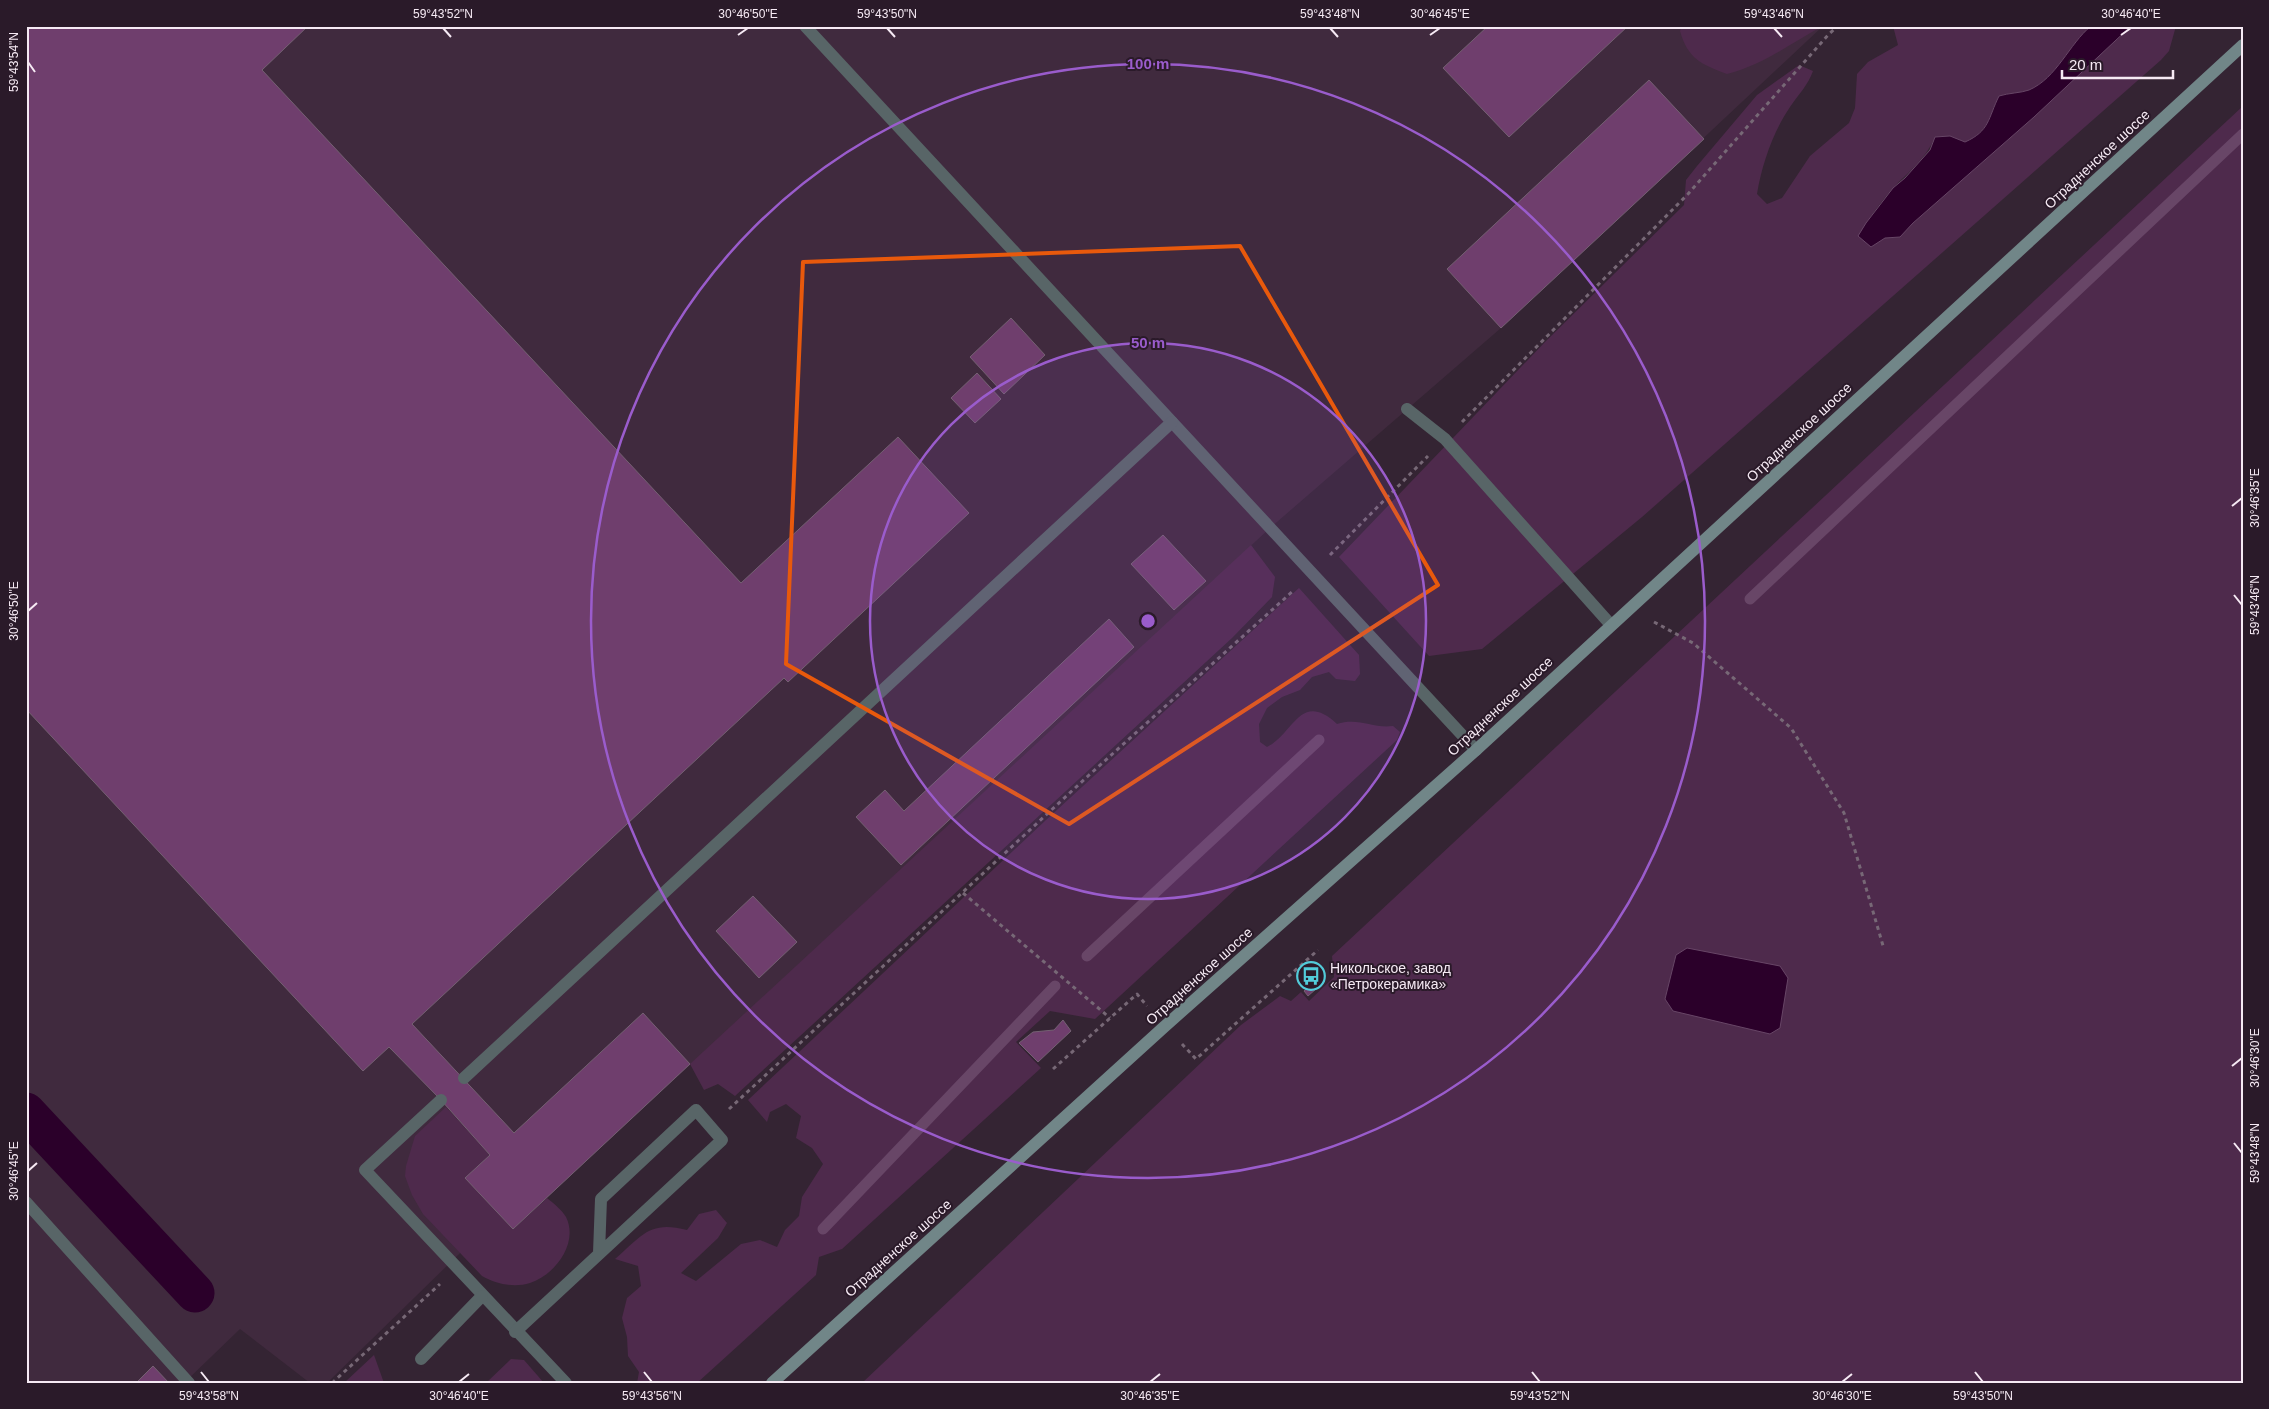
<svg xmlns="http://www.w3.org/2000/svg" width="2269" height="1409" font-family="Arial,sans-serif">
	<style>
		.built { fill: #402a3e }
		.green { fill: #4e2a4c; fill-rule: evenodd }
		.water { fill: #2b002a; stroke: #684667 }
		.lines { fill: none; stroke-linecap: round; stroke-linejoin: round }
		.stream { stroke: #684667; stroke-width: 11 }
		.canal { stroke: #2b002a; stroke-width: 39 }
		.building { fill: #6f3e6d; stroke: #746072 }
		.path { stroke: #776876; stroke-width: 3; stroke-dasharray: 4 4; stroke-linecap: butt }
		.lane { stroke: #586567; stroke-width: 12 }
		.secondary { stroke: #718688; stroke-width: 12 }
		.marked { fill: none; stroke: #e8590c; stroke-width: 4; stroke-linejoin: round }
		.ticks { fill: none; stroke: #f6eaf4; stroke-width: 2 }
		.ring { fill: none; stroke: #9a5ccc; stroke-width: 2.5 }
		.labels { text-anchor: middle; stroke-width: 4; stroke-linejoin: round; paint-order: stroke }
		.street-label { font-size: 14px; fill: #f6eaf4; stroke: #2a1a29 }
		.poi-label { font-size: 14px; fill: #f6eaf4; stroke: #2a1a29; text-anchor: start }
		.centre { fill: #9a5ccc; stroke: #2a1a29; stroke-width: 2.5 }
		.ring-label { font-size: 15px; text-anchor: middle; font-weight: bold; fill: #9a5ccc; stroke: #2a1a29; stroke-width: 4; stroke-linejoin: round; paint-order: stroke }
		.neatline { fill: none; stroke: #f6eaf4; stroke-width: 2 }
		.ticks-label { font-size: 12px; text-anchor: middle; fill: #f6eaf4 }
	</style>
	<rect width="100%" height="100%" fill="#342433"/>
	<path class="built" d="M26 26H1823L1501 328 1270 528 513 1229 499 1215 327 1383H310L240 1329 184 1383H26Z"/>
	<g class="green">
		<path d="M1682 26H1823C1791 43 1763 65 1727 74 1701 64 1688 59 1680 31Z"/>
		<path d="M1893 26H2091C2069 44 2057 78 2029 90 2021 93 2008 93 1999 96 1988 118 1990 131 1965 142L1950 136 1935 137C1926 159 1908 172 1893 188 1882 200 1866 222 1859 236L1871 247 1885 238 1900 237 1913 223 2034 117 2131 26H2176L2169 51 2161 60 1642 517 1482 649 1429 656 1339 557 1545 342 1684 205 1686 180 1697 166 1757 95 1799 65 1813 71C1808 85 1799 94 1790 107 1773 132 1762 164 1757 194L1767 204 1782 198 1810 156 1849 123 1855 108 1857 74 1868 62 1898 45Z"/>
		<path d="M2243 106V1383H862L1241 1025 1280 996 1291 1001 1301 992 1309 1001 1334 977 1332 956ZM1676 955 1673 1011 1665 999Z"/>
		<path d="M1251 545 1275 577 1272 597 1232 638 735 1096 718 1084 704 1090 690 1064Z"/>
		<path d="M1299 588 1359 655 1360 674 1355 681 1336 679 1329 672 1312 677 1300 690 1282 697 1267 708 1259 724 1260 742 1267 747C1294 734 1300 690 1337 724 1359 717 1373 729 1393 726L1400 732 1397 740 1095 1019 1050 1011 1016 1042 1041 1068 842 1249 819 1257 816 1275 697 1383H637L639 1372 628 1356 627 1337 622 1318 627 1298 641 1286 638 1266 615 1259C642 1236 649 1220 687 1230L699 1214 716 1210 727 1223 718 1238 681 1273 696 1281 741 1244 760 1240 777 1247 785 1230 799 1216 802 1197 823 1164 812 1148 796 1138 801 1116 786 1104 770 1112 767 1122 748 1100 1046 820Z"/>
		<path d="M446 1107 490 1155 513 1229 547 1198C553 1203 562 1210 566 1217 579 1243 555 1275 530 1283 514 1288 496 1284 482 1276L423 1214 412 1195 405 1176 406 1166 415 1136Z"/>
		<path d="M374 1355 384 1383H344Z"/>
		<path d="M511 1359 524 1360 544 1383H486Z"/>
	</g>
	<g class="water">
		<path d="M2091 26H2131L2034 117 1913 223 1900 237 1885 238 1871 247 1858 236 1866 223 1893 188 1905 178 1930 150 1935 137 1950 136 1965 142C1990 131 1988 118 1999 96 2008 93 2021 93 2029 90 2057 78 2069 44 2091 26Z"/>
		<path d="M1687 948 1780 966 1788 978 1780 1028 1770 1034 1673 1011 1665 999 1676 955Z"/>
	</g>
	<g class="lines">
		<g class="stream">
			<path d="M1750 599 2243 134"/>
			<path d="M1087 956 1319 740"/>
			<path d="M823 1229 1055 986"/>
		</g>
		<path class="canal" d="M26 1112 195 1293"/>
	</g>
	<g class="building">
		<path d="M26 26H308L262 70 741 583 898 437 969 513 788 682 784 678 412 1024 514 1133 643 1013 690 1064 513 1229 465 1178 490 1155 441 1100 389 1047 363 1071 26 709Z"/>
		<path d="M1488 26H1628L1509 137 1443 68Z"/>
		<path d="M1649 80 1704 139 1501 328 1447 269Z"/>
		<path d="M1011 318 1045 355 1004 394 970 357Z"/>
		<path d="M977 373 1001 399 975 423 951 398Z"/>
		<path d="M1163 535 1206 581 1174 610 1131 564Z"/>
		<path d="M1109 619 1134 647 901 865 856 817 885 790 904 811Z"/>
		<path d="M753 896 797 942 759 978 716 931Z"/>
		<path d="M1321 976 1325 981 1308 996 1304 991Z"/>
		<path d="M1063 1020 1071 1031 1038 1062 1019 1043 1033 1032 1054 1030Z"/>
		<path d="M153 1366 169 1383H136Z"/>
	</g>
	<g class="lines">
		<g class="path">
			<path d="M1462 422 1688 194 1828 35 1838 26"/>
			<path d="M1330 555 1428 456"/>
			<path d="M1654 622 1693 643 1791 728 1844 813 1884 949"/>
			<path d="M963 893 1110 1018"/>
			<path d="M1182 1044 1196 1059 1318 950"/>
			<path d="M1053 1069 1137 994 1147 1006"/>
			<path d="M729 1109 1088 776 1293 591"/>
			<path d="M332 1383 440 1284"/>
		</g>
		<g class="lane">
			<path d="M805 26 1476 750"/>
			<path d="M1407 409 1445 439 1611 625"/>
			<path d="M464 1078 1172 422"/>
			<path d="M441 1100 365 1170 566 1383"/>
			<path d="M26 1202 189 1383"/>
			<path d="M515 1332 722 1140 696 1110 601 1199 599 1253"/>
			<path d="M421 1359 482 1296"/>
		</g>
		<path class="secondary" d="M772 1383 1164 1027 1476 750 2243 45"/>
	</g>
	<path class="marked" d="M1240 246 1438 585 1069 824 786 664 803 262Z"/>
	<path class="ticks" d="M443 28 451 37M887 28 895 37M1330 28 1338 37M1774 28 1782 37M738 35 748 28M1430 35 1440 28M2121 35 2131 28M28 62 35 72M2232 506 2242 498M2234 595 2242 605M28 611 37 603M2232 1066 2242 1058M2234 1143 2242 1153M28 1171 37 1163M201 1372 209 1382M644 1372 652 1382M1532 1372 1540 1382M1975 1372 1983 1382M459 1382 469 1374M1150 1382 1160 1374M1842 1382 1852 1374"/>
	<circle cx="1148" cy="621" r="278" fill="#9a5ccc" fill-opacity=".12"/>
	<g class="ring">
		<circle cx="1148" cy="621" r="278"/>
		<circle cx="1148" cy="621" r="557"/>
	</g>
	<defs>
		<symbol id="bus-ring" viewBox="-11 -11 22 22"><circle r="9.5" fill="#2a1a29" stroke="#52cbd9" stroke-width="1.5"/><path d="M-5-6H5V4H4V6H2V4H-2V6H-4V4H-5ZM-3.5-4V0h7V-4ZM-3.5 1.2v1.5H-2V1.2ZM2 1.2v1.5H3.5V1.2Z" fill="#52cbd9"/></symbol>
	</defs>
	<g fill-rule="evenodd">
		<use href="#bus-ring" x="1295" y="960" width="32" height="32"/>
	</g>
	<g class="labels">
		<g class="street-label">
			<text transform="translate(2097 159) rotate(-43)" y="5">Отрадненское шоссе</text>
			<text transform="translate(1799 432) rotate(-43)" y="5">Отрадненское шоссе</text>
			<text transform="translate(1500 706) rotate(-43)" y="5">Отрадненское шоссе</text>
			<text transform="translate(1199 976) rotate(-42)" y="5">Отрадненское шоссе</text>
			<text transform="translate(898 1248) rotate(-42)" y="5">Отрадненское шоссе</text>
		</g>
		<g class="poi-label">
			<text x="1330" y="973">Никольское, завод<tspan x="1330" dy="16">«Петрокерамика»</tspan></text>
		</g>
	</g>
	<circle cx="1148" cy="621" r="8" class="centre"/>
	<g class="ring-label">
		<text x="1148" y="69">100 m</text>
		<text x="1148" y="348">50 m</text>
	</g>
	<rect width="2269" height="1409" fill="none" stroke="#2a1a29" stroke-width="55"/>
	<path d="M2062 70v8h111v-8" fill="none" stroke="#f6eaf4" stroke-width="2.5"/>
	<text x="2069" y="70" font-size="15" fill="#f6eaf4" stroke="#2a1a29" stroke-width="4" paint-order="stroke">20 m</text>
	<rect x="28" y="28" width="2214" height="1354" class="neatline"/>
	<g class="ticks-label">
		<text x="443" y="18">59°43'52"N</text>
		<text x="748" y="18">30°46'50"E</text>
		<text x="887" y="18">59°43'50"N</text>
		<text x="1330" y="18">59°43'48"N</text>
		<text x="1440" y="18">30°46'45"E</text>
		<text x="1774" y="18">59°43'46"N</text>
		<text x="2131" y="18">30°46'40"E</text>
		<text transform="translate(14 62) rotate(-90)" y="4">59°43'54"N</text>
		<text transform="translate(2255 498) rotate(-90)" y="4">30°46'35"E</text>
		<text transform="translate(2255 605) rotate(-90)" y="4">59°43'46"N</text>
		<text transform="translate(14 611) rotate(-90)" y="4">30°46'50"E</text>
		<text transform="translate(2255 1058) rotate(-90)" y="4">30°46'30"E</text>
		<text transform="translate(2255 1153) rotate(-90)" y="4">59°43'48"N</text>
		<text transform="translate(14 1171) rotate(-90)" y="4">30°46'45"E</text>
		<text x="209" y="1400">59°43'58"N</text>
		<text x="459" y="1400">30°46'40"E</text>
		<text x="652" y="1400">59°43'56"N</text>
		<text x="1150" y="1400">30°46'35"E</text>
		<text x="1540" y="1400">59°43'52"N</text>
		<text x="1842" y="1400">30°46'30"E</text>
		<text x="1983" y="1400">59°43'50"N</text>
	</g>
</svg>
